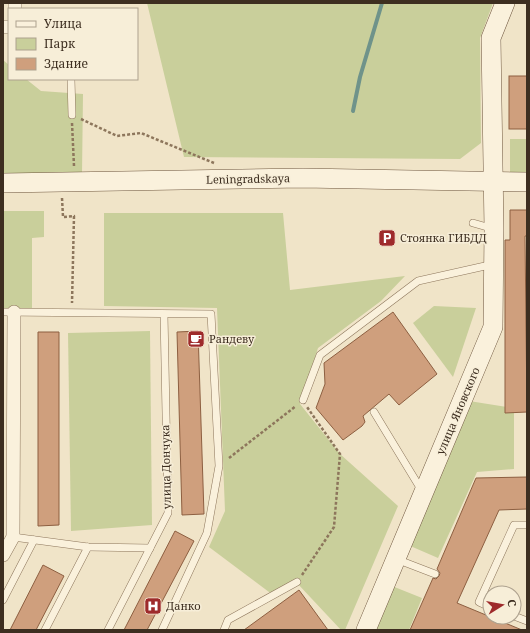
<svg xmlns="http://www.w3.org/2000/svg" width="530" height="633" font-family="'Noto Serif',serif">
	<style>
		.green { fill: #c9cf9b }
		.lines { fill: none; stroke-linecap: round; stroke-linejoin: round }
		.stream { stroke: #6f938a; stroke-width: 4 }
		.building { fill: #cf9f7d; stroke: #8d5f41 }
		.lane-casing { stroke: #8d765c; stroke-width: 8 }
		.street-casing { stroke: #8d765c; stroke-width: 14 }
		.secondary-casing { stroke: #6f573f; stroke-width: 20 }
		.path { stroke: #8d765c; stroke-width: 2.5; stroke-dasharray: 3 2; stroke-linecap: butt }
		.lane { stroke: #faf1dc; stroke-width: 7 }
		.street { stroke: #faf1dc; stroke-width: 13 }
		.secondary { stroke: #faf1dc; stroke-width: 19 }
		.labels { text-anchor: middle; stroke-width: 3; stroke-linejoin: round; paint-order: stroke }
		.street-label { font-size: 11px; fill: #3d2e20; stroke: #f7eed8 }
		.poi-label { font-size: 11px; fill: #3d2e20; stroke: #f7eed8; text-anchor: start }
	</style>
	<rect width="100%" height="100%" fill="#f0e4c8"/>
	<g class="green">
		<path d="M147 3H493L480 38 481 143 460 159 184 157Z"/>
		<path d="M3 60 9 65V79H26L41 91 83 94 82 174 3 175Z"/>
		<rect x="510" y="139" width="17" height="33"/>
		<path d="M3 211H44V237L32 238V308H3Z"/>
		<path d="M104 213H283L290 290 405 276 381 301 318 348 300 404 340 454 398 506 345 630H341L297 583 273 595 209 547 225 511 217 308 104 306Z"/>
		<path d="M434 306 476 308 453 377 413 323Z"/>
		<path d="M150 331 152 525 71 531 68 333Z"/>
		<path d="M469 401 514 408V469L477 472 438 558 408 545Z"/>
		<path d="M392 586 422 598 409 630H374Z"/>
	</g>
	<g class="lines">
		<path class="stream" d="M353 111 360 77 382 3"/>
	</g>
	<g class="building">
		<rect x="509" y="76" width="18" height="53"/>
		<path d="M510 210H527V236H525L527 412 505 413V240H510Z"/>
		<path d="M393 312 437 374 399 405 389 394 363 416 365 422 362 426 343 440 316 408 325 384 324 363Z"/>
		<path d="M198 331 204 514 182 515 177 332Z"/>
		<path d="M38 332H59V525L38 526Z"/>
		<path d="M527 477V509L499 510 457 603 522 630H410L433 578 436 579 439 576 440 573 437 569 476 478Z"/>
		<path d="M175 531 194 541 147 630H124Z"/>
		<path d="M43 565 64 576 36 630H10Z"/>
		<path d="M299 590 328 630H244Z"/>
	</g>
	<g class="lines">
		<defs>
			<g id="lane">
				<path d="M71 79 72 115"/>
				<path d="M473 223 494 229"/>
				<path d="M3 312 211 314 219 466 207 533 162 630"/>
				<path d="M303 400 320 355 418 281 494 264"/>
				<path d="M374 412 422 491"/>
				<path d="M13 537 88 547 150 548"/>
				<path d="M396 559 435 574"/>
				<path d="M3 600 34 540"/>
				<path d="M490 607 479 602 514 525H527"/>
				<path d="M514 616 527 621"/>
				<path d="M45 630 88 547"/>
				<path d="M108 630 168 513 164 314"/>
				<path d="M224 630 228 620 297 582"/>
			</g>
			<g id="street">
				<path d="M15 3V9"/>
				<path d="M3 27H9"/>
				<path d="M3 555 13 537 14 312"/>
			</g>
			<g id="secondary">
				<path d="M3 183 303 178 527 182"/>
				<path d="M366 630 493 327 494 229 491 38 505 3"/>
			</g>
		</defs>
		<use href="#lane" class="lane-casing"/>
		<use href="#street" class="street-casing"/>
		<use href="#secondary" class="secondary-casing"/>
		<g class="path">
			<path d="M81 119 117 136 141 133 214 163"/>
			<path d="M72 123 74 166"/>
			<path d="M62 198 63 217 74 216 72 303"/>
			<path d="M229 458 296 406"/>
			<path d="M302 575 334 527 340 454 307 407"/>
		</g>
		<use href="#lane" class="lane"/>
		<use href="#street" class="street"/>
		<use href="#secondary" class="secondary"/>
	</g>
	<defs>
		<symbol id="parking-square" viewBox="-11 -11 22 22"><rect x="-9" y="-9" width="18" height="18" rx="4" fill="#9e2a2b" stroke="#f7eed8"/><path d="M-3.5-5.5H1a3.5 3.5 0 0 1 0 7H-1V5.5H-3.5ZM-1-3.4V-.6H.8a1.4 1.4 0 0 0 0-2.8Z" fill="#fff"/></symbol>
		<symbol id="cafe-square" viewBox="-11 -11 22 22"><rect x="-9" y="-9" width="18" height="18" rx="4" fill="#9e2a2b" stroke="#f7eed8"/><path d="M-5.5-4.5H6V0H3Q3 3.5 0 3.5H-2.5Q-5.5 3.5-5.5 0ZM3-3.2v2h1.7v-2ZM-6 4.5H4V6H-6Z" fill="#fff"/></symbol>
		<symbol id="hospital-square" viewBox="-11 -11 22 22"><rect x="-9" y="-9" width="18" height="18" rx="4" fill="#9e2a2b" stroke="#f7eed8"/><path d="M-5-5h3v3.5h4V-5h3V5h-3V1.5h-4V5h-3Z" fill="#fff"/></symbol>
	</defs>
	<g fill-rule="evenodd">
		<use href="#parking-square" x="377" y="228" width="20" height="20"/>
		<use href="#cafe-square" x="186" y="329" width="20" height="20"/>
		<use href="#hospital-square" x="143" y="596" width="20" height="20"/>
	</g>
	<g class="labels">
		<g class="street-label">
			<text transform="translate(248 179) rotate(-1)" y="4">Leningradskaya</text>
			<text transform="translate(458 411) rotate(-67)" y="4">улица Яновского</text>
			<text transform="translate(166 467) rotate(-91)" y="4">улица Дончука</text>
		</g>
		<g class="poi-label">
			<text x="400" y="242">Стоянка ГИБДД</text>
			<text x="209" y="343">Рандеву</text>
			<text x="166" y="610">Данко</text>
		</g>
	</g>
	<rect width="530" height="633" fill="none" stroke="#3d2e20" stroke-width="8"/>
	<rect x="8" y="8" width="130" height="72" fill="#f7eed8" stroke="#ada18e"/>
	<rect x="16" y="21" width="20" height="6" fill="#faf1dc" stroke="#ada18e"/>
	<text x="44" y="28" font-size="12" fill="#3d2e20">Улица</text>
	<rect x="16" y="38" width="20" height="12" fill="#c9cf9b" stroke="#ada18e"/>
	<text x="44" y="48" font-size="12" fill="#3d2e20">Парк</text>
	<rect x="16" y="58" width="20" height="12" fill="#cf9f7d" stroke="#ada18e"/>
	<text x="44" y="68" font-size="12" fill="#3d2e20">Здание</text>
	<g transform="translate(502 605) rotate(79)"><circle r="19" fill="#f7eed8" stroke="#ada18e"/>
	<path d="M0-3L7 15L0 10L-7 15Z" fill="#9e2a2b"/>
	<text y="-6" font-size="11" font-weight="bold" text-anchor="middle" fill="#3d2e20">С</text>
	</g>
</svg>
